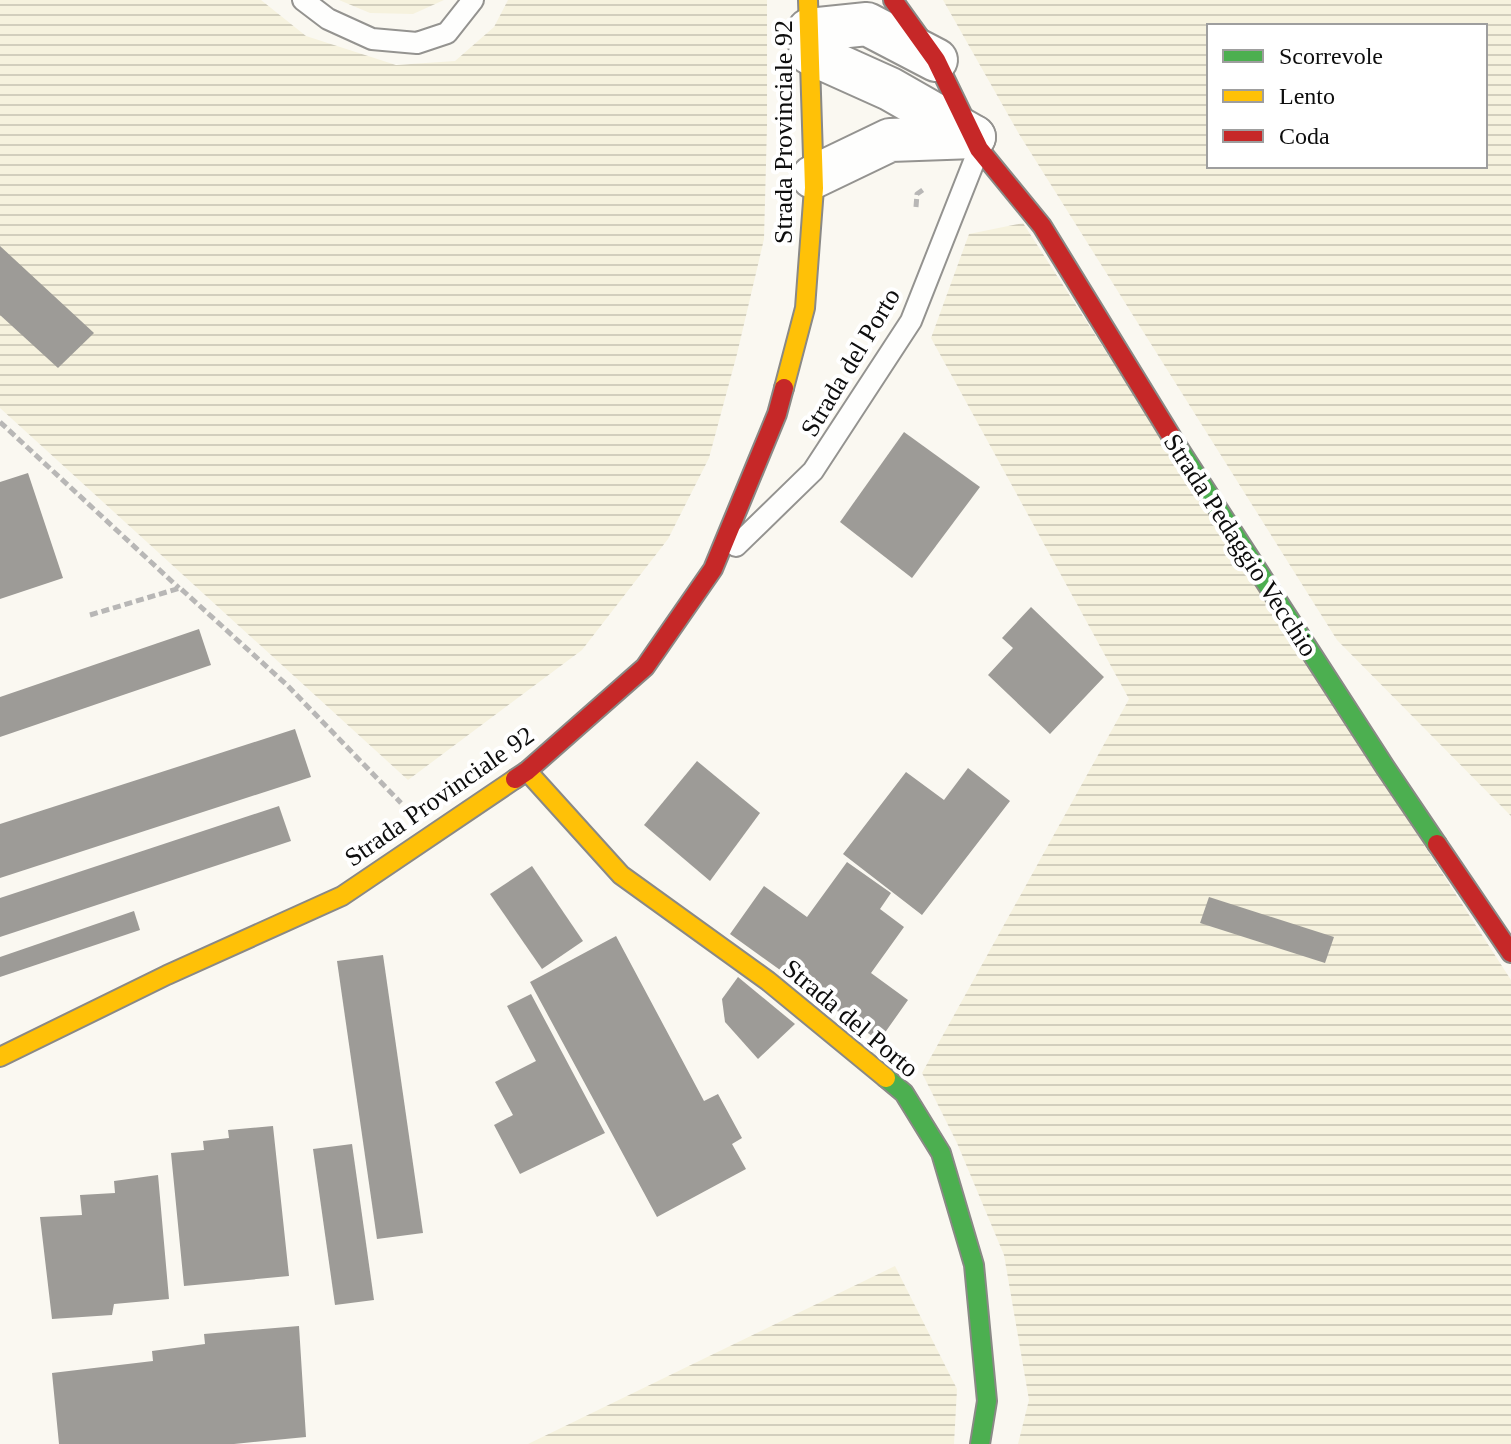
<svg xmlns="http://www.w3.org/2000/svg" width="1511" height="1444" font-family="'Times New Roman',serif">
	<style>
		.farmland { fill: url(#farmland-rules); fill-rule: evenodd }
		.building { fill: #9d9b97 }
		.lines { fill: none; stroke-linecap: round; stroke-linejoin: round }
		.lane-casing { stroke: #949390; stroke-width: 24 }
		.street-casing { stroke: #949390; stroke-width: 46 }
		.fast-casing { stroke: #8a8986; stroke-width: 22 }
		.slow-casing { stroke: #8a8986; stroke-width: 22 }
		.jam-casing { stroke: #8a8986; stroke-width: 22 }
		.path { stroke: #b8b7b6; stroke-width: 5; stroke-dasharray: 8 4; stroke-linecap: butt }
		.lane { stroke: #fefefd; stroke-width: 20 }
		.street { stroke: #fefefd; stroke-width: 42 }
		.fast { stroke: #4caf50; stroke-width: 18 }
		.slow { stroke: #ffc107; stroke-width: 18 }
		.jam { stroke: #c62828; stroke-width: 18 }
		.labels { text-anchor: middle; stroke-width: 8; stroke-linejoin: round; paint-order: stroke }
		.street-label { font-size: 26px; fill: #0d0d0d; stroke: #fff }
	</style>
	<defs>
		<pattern id="farmland-rules" width="6" height="5" patternUnits="userSpaceOnUse" patternTransform="scale(2)"><rect width="6" height="5" fill="#f6f2de"/><path d="M0 2.5h6" fill="none" stroke="#d2cebd"/></pattern>
	</defs>
	<rect width="100%" height="100%" fill="#faf8f1"/>
	<g class="farmland">
		<path d="M0 0H261L306 36 396 65 455 61 494 27 508 0H767V127L764 239 737 354 709 458 668 539 582 650 408 780 0 408Z"/>
		<path d="M339 0H444L413 14 370 13Z"/>
		<path d="M943 0H1511V816L1337 640 1019 134ZM1209 26H1485V166H1209Z"/>
		<path d="M1023 223 1511 980V1444H1018L1029 1400 1004 1255 957 1143 922 1073 1129 699 931 338 969 234Z"/>
		<path d="M895 1266 957 1389 954 1444H528Z"/>
	</g>
	<g class="building">
		<path d="M0 246 94 333 58 368 0 315Z"/>
		<path d="M904 432 980 487 912 578 840 522Z"/>
		<path d="M28 473 63 578 0 599V482Z"/>
		<path d="M1031 607 1104 677 1050 734 988 675 1013 648 1002 638Z"/>
		<path d="M199 629 211 665 0 737V697Z"/>
		<path d="M295 729 311 777 0 878V824Z"/>
		<path d="M697 761 760 813 710 881 644 825Z"/>
		<path d="M968 768 1010 801 922 915 843 854 906 772 944 800Z"/>
		<path d="M279 806 291 841 0 937V898Z"/>
		<path d="M847 862 891 893 880 909 904 927 871 973 908 1000 879 1041 730 934 764 886 807 917Z"/>
		<path d="M532 866 583 941 542 969 490 894Z"/>
		<path d="M1209 897 1334 937 1325 963 1200 923Z"/>
		<path d="M134 911 140 930 0 977V957Z"/>
		<path d="M616 936 704 1101 718 1094 742 1138 732 1144 746 1169 657 1217 530 982Z"/>
		<path d="M383 955 423 1233 377 1239 337 961Z"/>
		<path d="M738 977 795 1024 758 1059 725 1022 722 999Z"/>
		<path d="M531 994 605 1133 520 1174 494 1125 513 1115 495 1082 536 1061 507 1006Z"/>
		<path d="M273 1126 289 1276 184 1286 171 1153 204 1150 203 1141 229 1138 228 1130Z"/>
		<path d="M352 1144 374 1300 335 1305 313 1149Z"/>
		<path d="M158 1175 169 1299 114 1304 112 1315 52 1319 40 1217 82 1215 80 1195 115 1193 114 1181Z"/>
		<path d="M299 1326 306 1437 234 1444H59L52 1373 153 1361 152 1351 205 1344 204 1334Z"/>
	</g>
	<g class="lines">
		<defs>
			<g id="lane">
				<path d="M303 0 328 19 372 39 417 43 447 33 473 0"/>
				<path d="M736 546 813 471 911 321 979 149"/>
			</g>
			<g id="street">
				<path d="M809 30 867 24 936 60"/>
				<path d="M810 53 890 89 974 137"/>
				<path d="M813 177 890 140 974 137"/>
			</g>
			<g id="fast">
				<path d="M1176 444 1385 767 1437 844"/>
				<path d="M886 1078 904 1093 941 1153 974 1265 987 1401 980 1444"/>
			</g>
			<g id="slow">
				<path d="M784 388 805 308 814 188 808 0"/>
				<path d="M527 771 621 875 768 981 886 1078"/>
				<path d="M0 1057 167 975 342 896 515 779"/>
			</g>
			<g id="jam">
				<path d="M893 0 936 60 979 149 1042 226 1176 444"/>
				<path d="M515 779 527 771 645 667 713 569 777 414 784 388"/>
				<path d="M1437 844 1511 953"/>
			</g>
		</defs>
		<use href="#lane" class="lane-casing"/>
		<use href="#street" class="street-casing"/>
		<use href="#fast" class="fast-casing"/>
		<use href="#slow" class="slow-casing"/>
		<use href="#jam" class="jam-casing"/>
		<g class="path">
			<path d="M916 207 917 194 924 189"/>
			<path d="M0 422 179 588"/>
			<path d="M90 615 180 588 288 686 401 803"/>
		</g>
		<use href="#lane" class="lane"/>
		<use href="#street" class="street"/>
		<use href="#fast" class="fast"/>
		<use href="#slow" class="slow"/>
		<use href="#jam" class="jam"/>
	</g>
	<g class="labels">
		<g class="street-label">
			<text transform="translate(783 132) rotate(-90)" y="9">Strada Provinciale 92</text>
			<text transform="translate(850 362) rotate(-59)" y="9">Strada del Porto</text>
			<text transform="translate(1241 545) rotate(57)" y="9">Strada Pedaggio Vecchio</text>
			<text transform="translate(439 796) rotate(-35)" y="9">Strada Provinciale 92</text>
			<text transform="translate(851 1018) rotate(40)" y="9">Strada del Porto</text>
		</g>
	</g>
	<rect x="1207" y="24" width="280" height="144" fill="#ffffff" stroke="#9e9e9e" stroke-width="2"/>
	<rect x="1223" y="50" width="40" height="12" fill="#4caf50" stroke="#9e9e9e" stroke-width="2"/>
	<text x="1279" y="64" font-size="24" fill="#0d0d0d">Scorrevole</text>
	<rect x="1223" y="90" width="40" height="12" fill="#ffc107" stroke="#9e9e9e" stroke-width="2"/>
	<text x="1279" y="104" font-size="24" fill="#0d0d0d">Lento</text>
	<rect x="1223" y="130" width="40" height="12" fill="#c62828" stroke="#9e9e9e" stroke-width="2"/>
	<text x="1279" y="144" font-size="24" fill="#0d0d0d">Coda</text>
</svg>
